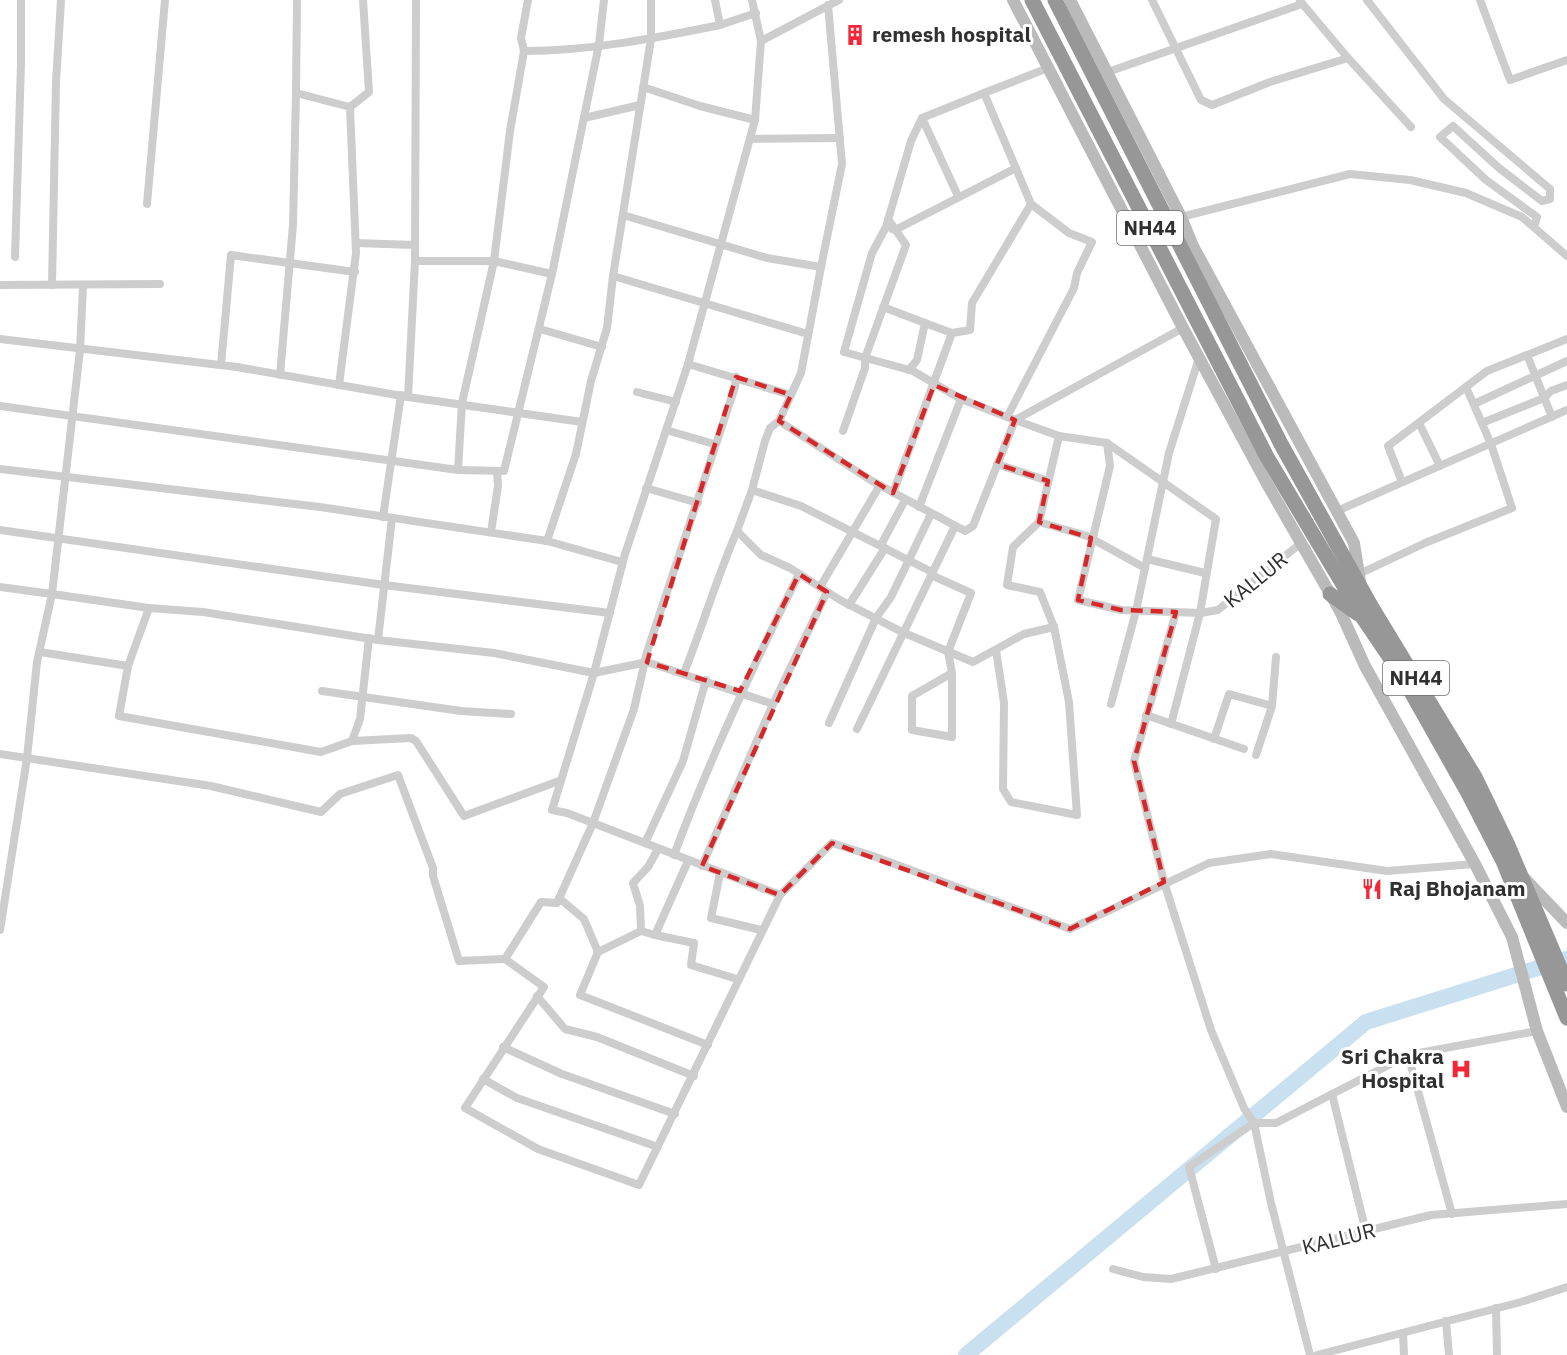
<svg xmlns="http://www.w3.org/2000/svg" width="1567" height="1355" font-family="'IBM Plex Sans',sans-serif">
	<style>
		.lines { fill: none; stroke-linecap: round; stroke-linejoin: round }
		.river { stroke: #c8e0ef; stroke-width: 16 }
		.street { stroke: #cdcdcd; stroke-width: 8 }
		.secondary { stroke: #bababa; stroke-width: 12 }
		.highway { stroke: #979797; stroke-width: 15 }
		.marked { fill: none; stroke: #d62828; stroke-width: 4.5; stroke-dasharray: 12 8; stroke-linejoin: round }
		.labels { text-anchor: middle; stroke-width: 6; stroke-linejoin: round; paint-order: stroke }
		.shield { fill: #fff; stroke: #6e6e6e; stroke-width: 1.5 }
		.shield-label { font-size: 20px; font-weight: bold; fill: #303030 }
		.poi-label { font-size: 21px; font-weight: bold; fill: #303030; stroke: #fff; text-anchor: start }
		.street-label { font-size: 21px; fill: #303030; stroke: #fff }
	</style>
	<rect width="100%" height="100%" fill="#fff"/>
	<g class="lines">
		<path class="river" d="M966 1355 1366 1022 1567 959"/>
		<g class="street">
			<path d="M297 0 296 93 350 107 356 253 339 385"/>
			<path d="M752 0 761 41 755 120 688 364 625 554 594 673 552 810 567 813 780 895 832 843 873 856 1070 929 1209 863 1271 854 1387 871 1475 864"/>
			<path d="M1152 0 1201 100 1212 105 1270 82 1348 58 1411 127"/>
			<path d="M1367 0 1444 99 1550 189V199L1542 201 1499 168 1453 126 1440 137 1486 180 1537 217 1534 227"/>
			<path d="M1480 0 1510 80 1567 60"/>
			<path d="M1300 1 1348 58"/>
			<path d="M720 25 756 13"/>
			<path d="M761 41 839 0"/>
			<path d="M524 51C590 51 656 38 720 25L715 0"/>
			<path d="M1105 73 1302 4"/>
			<path d="M643 87 700 106 755 120"/>
			<path d="M350 107 369 92 363 0"/>
			<path d="M584 118 640 105"/>
			<path d="M922 118 958 196"/>
			<path d="M750 139 840 138"/>
			<path d="M147 204 165 0"/>
			<path d="M623 215 767 258 821 267 842 164 828 5"/>
			<path d="M1181 217 1350 174 1410 180 1466 193 1522 217 1567 256"/>
			<path d="M892 229 895 230 1016 168"/>
			<path d="M356 243 415 245"/>
			<path d="M15 257 21 64V0"/>
			<path d="M415 261H494L552 274"/>
			<path d="M821 267 801 373 779 421 770 428 765 441 752 490 737 531 761 555 790 568 840 600 902 632 973 662 1024 634 1054 627 1069 702 1077 815 1011 802 1003 789 1004 703 996 650"/>
			<path d="M613 276 808 334"/>
			<path d="M0 285 160 284"/>
			<path d="M52 285 56 82 61 0"/>
			<path d="M83 286 80 350 52 594 149 608 203 612 378 640 494 653 594 673 647 662 773 704"/>
			<path d="M883 307 925 323 917 360 909 370"/>
			<path d="M540 329 602 347"/>
			<path d="M952 333 970 330 972 303 1031 204"/>
			<path d="M0 339 237 367 408 397 582 422"/>
			<path d="M1527 355 1552 417"/>
			<path d="M688 364 791 395"/>
			<path d="M221 365 231 255 355 272"/>
			<path d="M280 375 293 225 296 93"/>
			<path d="M736 377 735 387 647 652 634 709 593 823 557 903 541 902 505 959 544 987 465 1108 538 1149 639 1185 780 895"/>
			<path d="M637 392 676 402"/>
			<path d="M408 397 415 261 416 0"/>
			<path d="M1474 404 1567 361"/>
			<path d="M0 406 458 470 462 403 494 261 510 131 524 51 521 38 528 0"/>
			<path d="M1007 417 1074 288 1077 273 1092 242 1069 233 1031 204 984 93 1048 68"/>
			<path d="M779 421 872 481 965 531 973 526 1015 420 961 399"/>
			<path d="M1419 423 1440 466"/>
			<path d="M1482 423 1544 398 1551 391 1567 385"/>
			<path d="M666 430 714 444"/>
			<path d="M843 431 865 368V358L906 245 888 219"/>
			<path d="M1059 436 1107 443 1110 466 1078 600 1121 610 1200 613 1218 610 1301 543"/>
			<path d="M1107 443 1216 519 1200 613 1171 724"/>
			<path d="M997 464 1048 481"/>
			<path d="M0 469 320 507 547 541 576 454 591 381 607 328 613 276 651 39V0"/>
			<path d="M458 470 504 471 552 274 599 44 604 0"/>
			<path d="M1402 482 1388 446 1487 371 1567 339"/>
			<path d="M646 488 698 503"/>
			<path d="M752 490 801 506 932 572"/>
			<path d="M893 493 952 333 925 323"/>
			<path d="M919 507 961 399 913 371 844 352 872 253 886 227 911 141 922 118 984 93"/>
			<path d="M1337 511 1567 410"/>
			<path d="M383 517 401 395"/>
			<path d="M1039 522 1059 436 1015 420 1183 328"/>
			<path d="M0 530 384 585 610 613"/>
			<path d="M491 532 498 486 497 471"/>
			<path d="M547 541 622 562"/>
			<path d="M881 545 905 500"/>
			<path d="M1147 559 1205 573"/>
			<path d="M1359 574 1425 543 1512 508 1491 444 1466 387"/>
			<path d="M931 575 971 593 948 652 952 673 912 696V730L952 737V673"/>
			<path d="M0 587 52 594 37 662 27 758 0 930"/>
			<path d="M820 587 880 485"/>
			<path d="M849 605 885 548"/>
			<path d="M149 608 128 666 119 716 321 752 352 741 411 738 416 741 464 816 559 781"/>
			<path d="M1176 612 1134 761 1164 882 1211 1030 1244 1108 1254 1123 1271 1203 1310 1355"/>
			<path d="M1054 627 1040 592 1007 585 1013 547 1039 522 1087 536 1145 568"/>
			<path d="M378 640 392 518"/>
			<path d="M40 652 128 666"/>
			<path d="M684 673C703 625 717 577 737 531"/>
			<path d="M322 691 461 711 511 714"/>
			<path d="M1111 704 1136 611 1169 453 1199 358"/>
			<path d="M1146 715 1244 749"/>
			<path d="M829 723 876 618 891 597 931 514"/>
			<path d="M857 729 955 526"/>
			<path d="M1214 739 1229 694 1272 706"/>
			<path d="M352 741 360 719 369 638"/>
			<path d="M0 754 211 786 321 812 340 794 398 775 433 868V876L459 961 505 959"/>
			<path d="M1256 755 1272 706 1276 657"/>
			<path d="M645 843 683 761 706 680"/>
			<path d="M674 855C710 758 753 666 799 574"/>
			<path d="M702 866 773 704 827 592"/>
			<path d="M720 873 711 918 761 930"/>
			<path d="M559 898 584 919 598 952 580 995 708 1045"/>
			<path d="M641 931 655 935 688 861"/>
			<path d="M655 935 694 943 691 965 737 979"/>
			<path d="M598 952 641 931 640 906 633 883 648 867 658 849"/>
			<path d="M537 996 565 1029 597 1037 694 1076"/>
			<path d="M503 1047 562 1074 675 1114"/>
			<path d="M1408 1055 1452 1214"/>
			<path d="M483 1079 517 1098 658 1147"/>
			<path d="M1332 1094 1366 1232"/>
			<path d="M1113 1269 1143 1277 1171 1279 1431 1215 1567 1204"/>
			<path d="M1216 1269 1189 1167 1254 1123H1276L1408 1055 1537 1031"/>
			<path d="M1496 1308 1497 1355"/>
			<path d="M1446 1321 1449 1355"/>
			<path d="M1403 1333 1404 1355"/>
			<path d="M1317 1355 1521 1302 1567 1287"/>
		</g>
		<g class="secondary">
			<path d="M1013 0 1183 328 1266 482 1340 611 1365 666 1475 864 1512 937 1537 1031 1567 1107"/>
			<path d="M1070 0 1181 217 1193 246 1354 543 1360 582"/>
			<path d="M1523 877 1567 923"/>
		</g>
		<g class="highway">
			<path d="M1032 0 1267 457 1363 618 1401 674 1468 793 1503 861 1567 1018"/>
			<path d="M1055 0 1281 444 1371 606 1475 777 1507 843 1567 984"/>
			<path d="M1330 594 1358 614"/>
		</g>
	</g>
	<path class="marked" d="M736 377 791 395 779 421 893 493 934 385 1015 420 997 464 1048 481 1039 522 1091 538 1078 600 1121 610 1176 612 1134 761 1164 882 1070 929 832 843 780 895 702 866 827 592 799 574 740 691 647 662Z"/>
	<defs>
		<symbol id="building-bare" viewBox="-9 -9 18 18"><path d="M-4-6H4V6H1V3H-1V6H-4ZM-2.5-4.3h1.7v1.8h-1.7ZM.8-4.3h1.7v1.8H.8ZM-2.5-1h1.7V.8h-1.7ZM.8-1h1.7V.8H.8Z" fill="#f22738" stroke="#fff" stroke-width="2.5" paint-order="stroke"/></symbol>
		<symbol id="restaurant-bare" viewBox="-9 -9 18 18"><path d="M-5-6h1v4h1v-4h1v4h1v-4h1v5L-1.5 .5V6h-2V.5L-5-1ZM5-6V6H3V1.5H1.5Q1.5-4 5-6Z" fill="#f22738" stroke="#fff" stroke-width="2.5" paint-order="stroke"/></symbol>
		<symbol id="hospital-bare" viewBox="-9 -9 18 18"><path d="M-5-5h3v3.5h4V-5h3V5h-3V1.5h-4V5h-3Z" fill="#f22738" stroke="#fff" stroke-width="2.5" paint-order="stroke"/></symbol>
	</defs>
	<g fill-rule="evenodd">
		<use href="#building-bare" x="840" y="20" width="30" height="30"/>
		<use href="#restaurant-bare" x="1357" y="874" width="30" height="30"/>
		<use href="#hospital-bare" x="1446" y="1054" width="30" height="30"/>
	</g>
	<g class="labels">
		<g class="shield">
			<rect x="1117" y="211" width="66" height="34" rx="4.5"/>
			<rect x="1383" y="661" width="66" height="34" rx="4.5"/>
		</g>
		<g class="shield-label">
			<text x="1150" y="235">NH44</text>
			<text x="1416" y="685">NH44</text>
		</g>
		<g class="poi-label">
			<text x="872" y="42">remesh hospital</text>
			<text x="1389" y="896">Raj Bhojanam</text>
			<text x="1444" y="1064" text-anchor="end">Sri Chakra<tspan x="1444" dy="24">Hospital</tspan></text>
		</g>
		<g class="street-label">
			<text transform="translate(1256 580) rotate(-39)" y="7">KALLUR</text>
			<text transform="translate(1339 1239) rotate(-14)" y="7">KALLUR</text>
		</g>
	</g>
</svg>
